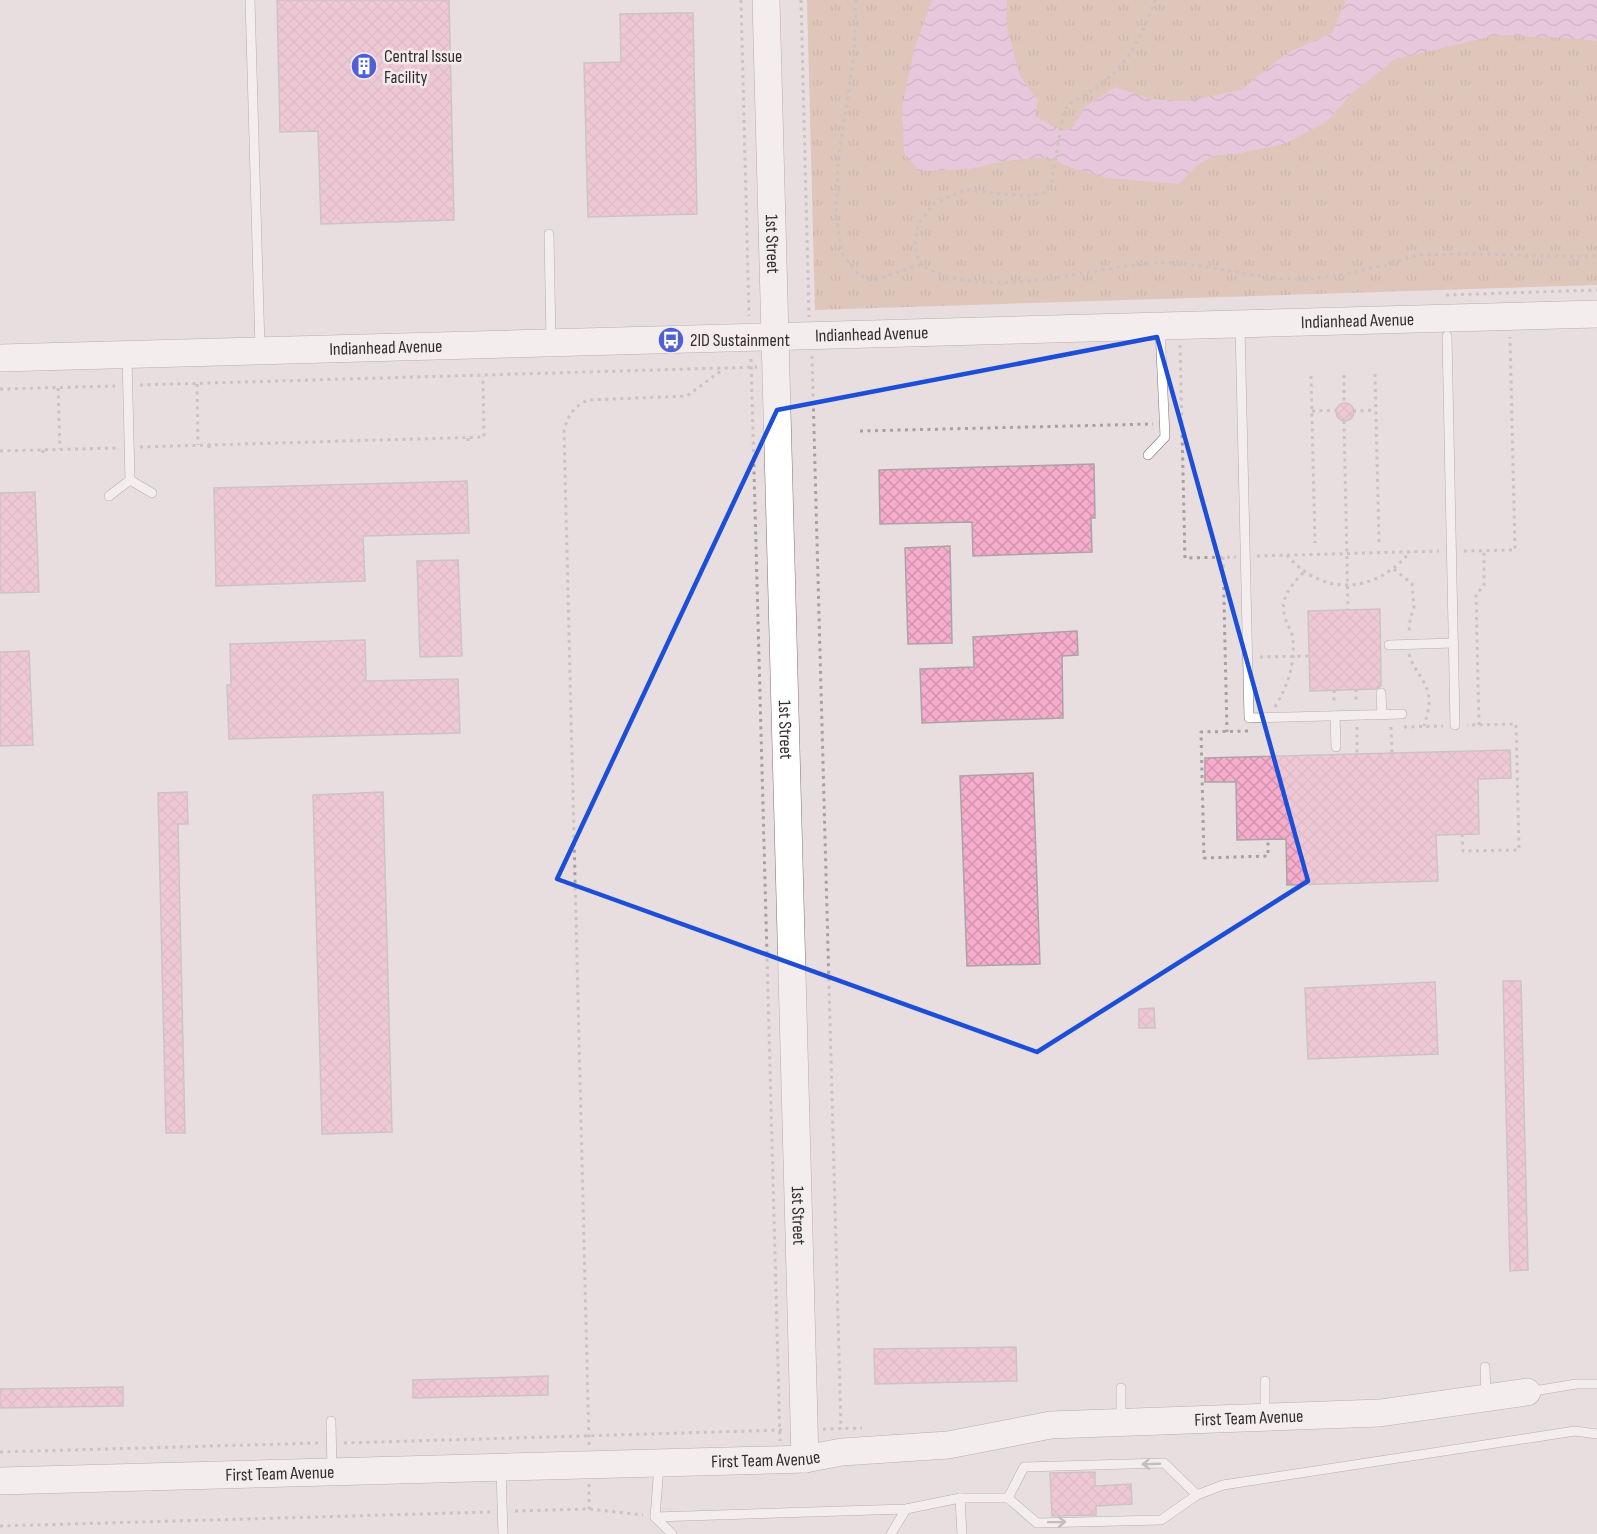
<svg xmlns="http://www.w3.org/2000/svg" width="1597" height="1534" font-family="'Sofia Sans Condensed',sans-serif">
	<style>
		.grass { fill: url(#grass-tufts) }
		.water { fill: url(#water-waves) }
		.building { fill: url(#building-cross-hatch); stroke: #aca3a6; stroke-width: 1.5 }
		.lines { fill: none; stroke-linecap: round; stroke-linejoin: round }
		.lane-casing { stroke: #7c7374; stroke-width: 10 }
		.secondary-casing { stroke: #7c7374; stroke-width: 28 }
		.path { stroke: #a8a0a0; stroke-width: 3; stroke-dasharray: 3 4.5; stroke-linecap: butt }
		.lane { stroke: #fff; stroke-width: 9 }
		.secondary { stroke: #fff; stroke-width: 27 }
		.oneway { stroke: #989696 }
		.marked { fill: none; stroke: #1d4ed8; stroke-width: 4.5; stroke-linejoin: round }
		.labels { text-anchor: middle; stroke-width: 5; stroke-linejoin: round; paint-order: stroke }
		.poi-label { font-size: 18px; fill: #322e2e; stroke: #f6ebec; text-anchor: start }
		.street-label { font-size: 18px; fill: #322e2e; stroke: #f6ebec }
	</style>
	<defs>
		<pattern id="grass-tufts" width="24" height="20" patternUnits="userSpaceOnUse" patternTransform="scale(1.5)"><rect width="24" height="20" fill="#d1a990"/><path d="M3 7l-1-3M5 7V3M7 7l1-3M15 17l-1-3M17 17v-4M19 17l1-3" fill="none" stroke="#aa8a76"/></pattern>
		<pattern id="water-waves" width="16" height="10" patternUnits="userSpaceOnUse" patternTransform="scale(1.5)"><rect width="16" height="10" fill="#e4aada"/><path d="M0 5q4-4 8 0t8 0" fill="none" stroke="#b98bb1"/></pattern>
		<pattern id="building-cross-hatch" width="8" height="8" patternUnits="userSpaceOnUse" patternTransform="scale(1.5)"><rect width="8" height="8" fill="#f5adcb"/><path d="M0 0l8 8M0 8l8-8" fill="none" stroke="#d295af"/></pattern>
	</defs>
	<rect width="100%" height="100%" fill="#e9dedf"/>
	<path class="grass" d="M807 0H1597V285L815 310Z"/>
	<path class="water" d="M932 0H1007V27L1020 76 1038 101 1035 116 1062 131 1071 129 1086 106 1116 87 1150 99 1186 101 1241 90 1287 53 1332 33 1346 0H1597V41L1563 38 1498 35 1395 59 1351 94 1327 122 1284 144 1236 154 1212 156 1195 167 1179 184 1107 178 1072 168 1047 157 1004 161 970 169 919 171 904 153 902 108 914 50Z"/>
	<g class="building">
		<path d="M277 0H449L454 220 321 224 318 131 280 132Z"/>
		<path d="M677 13H693L697 214 588 217 584 63 621 62 620 14Z"/>
		<circle cx="1345" cy="412" r="9"/>
		<path d="M1094 464 1095 518H1091L1092 552 973 556 972 522 880 524 879 470Z"/>
		<path d="M467 481 469 533 363 536 365 581 216 586 214 488Z"/>
		<path d="M35 492 39 592 0 593V493Z"/>
		<path d="M950 546 952 643 908 644 905 548Z"/>
		<path d="M458 560 462 656 420 657 417 561Z"/>
		<path d="M1380 609 1381 686 1376 689 1310 691 1308 611Z"/>
		<path d="M1077 631 1078 655 1062 656 1063 718 922 723 920 669 974 667 973 637Z"/>
		<path d="M365 640 366 681 458 679 460 733 229 739 227 685H231L230 644Z"/>
		<path d="M29 651 33 745 0 746V652Z"/>
		<path d="M1510 750 1511 778 1478 779 1479 834 1436 835 1438 881 1287 885 1286 839 1237 840 1236 782H1205V758Z"/>
		<path d="M1033 773 1040 964 967 966 960 776Z"/>
		<path d="M187 792 188 824H178L185 1133H166L158 793Z"/>
		<path d="M383 792 392 1132 322 1134 313 795Z"/>
		<path d="M1503 981H1521L1528 1270 1510 1271Z"/>
		<path d="M1435 982 1438 1054 1308 1059 1305 988Z"/>
		<path d="M1154 1008 1155 1028H1139V1009Z"/>
		<path d="M1016 1347 1017 1381 875 1384 874 1349Z"/>
		<path d="M548 1376V1395L413 1398V1380Z"/>
		<path d="M123 1387V1406L0 1408V1389Z"/>
		<path d="M1095 1472V1486L1131 1484 1132 1504 1096 1506V1515L1052 1516 1050 1473Z"/>
	</g>
	<g class="lines">
		<defs>
			<g id="lane">
				<path d="M250 0 260 348"/>
				<path d="M549 234 551 339"/>
				<path d="M1240 326 1249 718 1402 714"/>
				<path d="M1447 336 1455 725"/>
				<path d="M127 357 130 480"/>
				<path d="M1148 455 1165 437 1160 328"/>
				<path d="M109 496 130 480 152 493"/>
				<path d="M1389 645 1454 643"/>
				<path d="M1381 693 1382 715"/>
				<path d="M1335 716 1336 747"/>
				<path d="M1485 1367 1486 1395"/>
				<path d="M1265 1381V1415"/>
				<path d="M1121 1388V1420"/>
				<path d="M1528 1392 1576 1384H1597"/>
				<path d="M331 1421 332 1470"/>
				<path d="M659 1466 655 1517 906 1509 960 1498H1008L1037 1523 1161 1520 1197 1495 1223 1485 1575 1431 1597 1434"/>
				<path d="M501 1469 503 1534"/>
				<path d="M960 1498 962 1534"/>
				<path d="M1008 1498 1024 1467 1164 1463 1197 1495"/>
				<path d="M655 1517 672 1534"/>
				<path d="M891 1534 906 1509"/>
			</g>
			<g id="secondary">
				<path id="s1" d="M766 0 805 1459"/>
				<path id="s2" d="M0 358 1597 314"/>
				<path id="s3" d="M0 1481 805 1459 842 1452 948 1445 1051 1425 1380 1413 1527 1392"/>
			</g>
		</defs>
		<use href="#lane" class="lane-casing"/>
		<use href="#secondary" class="secondary-casing"/>
		<g class="path">
			<path d="M741 0 749 316"/>
			<path d="M801 0 809 317"/>
			<path d="M856 0 854 54 838 161 836 212 839 237 843 255 859 275 873 281 919 265"/>
			<path d="M1155 0C1148 20 1132 56 1117 70 1103 83 1085 96 1067 105L1062 122 1051 185 1043 193 1026 196 965 190 933 204 918 225 915 247 920 265C988 303 1083 268 1156 263 1205 261 1251 280 1300 279 1328 278 1354 272 1381 266 1394 263 1407 257 1420 255 1430 254 1441 255 1452 254 1500 253 1549 258 1597 256"/>
			<path d="M1446 295 1597 290"/>
			<path d="M1180 345 1185 558 1236 557"/>
			<path d="M812 356 841 1429"/>
			<path d="M751 359 780 1441"/>
			<path d="M1375 374 1379 542"/>
			<path d="M1344 375V403"/>
			<path d="M1311 376 1315 543"/>
			<path d="M197 384 198 445"/>
			<path d="M140 385 757 367"/>
			<path d="M58 388 60 449"/>
			<path d="M0 389 115 386"/>
			<path d="M1312 411 1336 410"/>
			<path d="M1353 411 1375 410"/>
			<path d="M1344 421 1348 610"/>
			<path d="M860 431 1153 424"/>
			<path d="M468 438V445"/>
			<path d="M209 445V452"/>
			<path d="M140 447 484 437 483 376"/>
			<path d="M43 450V457"/>
			<path d="M0 451 118 448"/>
			<path d="M1464 551 1515 550 1510 337"/>
			<path d="M1287 555C1323 598 1376 593 1410 552"/>
			<path d="M1257 556 1439 551"/>
			<path d="M1223 557 1227 732"/>
			<path d="M1394 569 1412 584 1414 607 1410 620 1409 633"/>
			<path d="M1409 654C1413 669 1425 679 1428 693 1431 704 1427 716 1424 726"/>
			<path d="M1260 657 1309 656"/>
			<path d="M1356 689V703"/>
			<path d="M1334 690V703"/>
			<path d="M1275 707C1288 685 1295 665 1293 639 1292 631 1287 625 1285 617 1279 599 1291 585 1304 572"/>
			<path d="M1479 725 1476 594 1484 586V550"/>
			<path d="M1357 727V754"/>
			<path d="M1391 727 1392 753"/>
			<path d="M1404 727 1443 726"/>
			<path d="M1248 731 1201 732 1204 858 1268 856V839"/>
			<path d="M1462 834 1463 851 1519 850 1516 724 1467 725"/>
			<path d="M823 1429 862 1428"/>
			<path d="M344 1443 784 1430"/>
			<path d="M589 1445 564 431C568 415 573 407 588 400L687 396 722 370"/>
			<path d="M0 1452 319 1443"/>
			<path d="M589 1484V1509"/>
			<path d="M515 1511 589 1509 643 1515"/>
			<path d="M0 1526 490 1512"/>
		</g>
		<use href="#lane" class="lane"/>
		<use href="#secondary" class="secondary"/>
	</g>
	<defs><path id="oneway-shaft" d="M-6 0H5M1.5-3L5.5 0L1.5 3" fill="none" stroke-width="1.6" stroke-linecap="round" stroke-linejoin="round" transform="scale(1.5)"/></defs>
	<g class="oneway">
		<use href="#oneway-shaft" transform="translate(1151 1464) rotate(178)"/>
		<use href="#oneway-shaft" transform="translate(1057 1522) rotate(-1)"/>
	</g>
	<path d="M0 0H1597V1534H0ZM1157 337 1308 881 1037 1052 557 879 777 410Z" fill="#e9dedf" fill-opacity=".55" fill-rule="evenodd"/>
	<path class="marked" d="M1157 337 1308 881 1037 1052 557 879 777 410Z"/>
	<defs>
		<symbol id="building-disc" viewBox="-11 -11 22 22"><circle r="9.5" fill="#4d60d6" stroke="#f6ebec"/><path d="M-4-6H4V6H1V3H-1V6H-4ZM-2.5-4.3h1.7v1.8h-1.7ZM.8-4.3h1.7v1.8H.8ZM-2.5-1h1.7V.8h-1.7ZM.8-1h1.7V.8H.8Z" fill="#fff"/></symbol>
		<symbol id="bus-disc" viewBox="-11 -11 22 22"><circle r="9.5" fill="#4d60d6" stroke="#f6ebec"/><path d="M-5-6H5V4H4V6H2V4H-2V6H-4V4H-5ZM-3.5-4V0h7V-4ZM-3.5 1.2v1.5H-2V1.2ZM2 1.2v1.5H3.5V1.2Z" fill="#fff"/></symbol>
	</defs>
	<g fill-rule="evenodd">
		<use href="#building-disc" x="349" y="51" width="30" height="30"/>
		<use href="#bus-disc" x="656" y="325" width="30" height="30"/>
	</g>
	<g class="labels">
		<g class="poi-label">
			<text x="384" y="62">Central Issue<tspan x="384" dy="21">Facility</tspan></text>
			<text x="690" y="346">2ID Sustainment</text>
		</g>
		<g class="street-label">
			<text dy="6" stroke="none"><textPath href="#s1" startOffset="244">1st Street</textPath></text>
			<text dy="6" stroke="none"><textPath href="#s2" startOffset="1358">Indianhead Avenue</textPath></text>
			<text dy="6" stroke="none"><textPath href="#s2" startOffset="872">Indianhead Avenue</textPath></text>
			<text dy="6" stroke="none"><textPath href="#s2" startOffset="386">Indianhead Avenue</textPath></text>
			<text dy="6" stroke="none"><textPath href="#s1" startOffset="730">1st Street</textPath></text>
			<text dy="6" stroke="none"><textPath href="#s1" startOffset="1216">1st Street</textPath></text>
			<text dy="6" stroke="none"><textPath href="#s3" startOffset="1252">First Team Avenue</textPath></text>
			<text dy="6" stroke="none"><textPath href="#s3" startOffset="766">First Team Avenue</textPath></text>
			<text dy="6" stroke="none"><textPath href="#s3" startOffset="280">First Team Avenue</textPath></text>
		</g>
	</g>
</svg>
